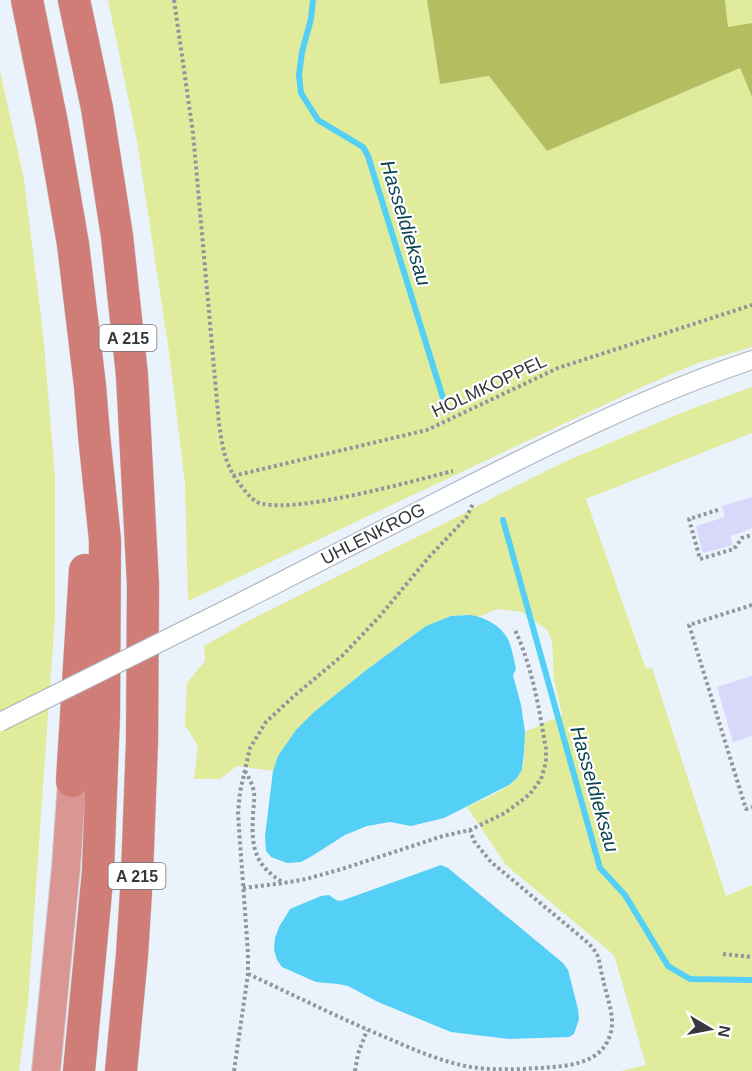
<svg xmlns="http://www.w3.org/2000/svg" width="752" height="1071" font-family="Helvetica,sans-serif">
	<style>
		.green { fill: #e0ec9b }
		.forest { fill: #b2be5f }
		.water { fill: #54cff5 }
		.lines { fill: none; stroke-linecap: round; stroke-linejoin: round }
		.stream { stroke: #54cff5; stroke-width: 6 }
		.building { fill: #d9d8fb }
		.minor-casing { stroke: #aab2bb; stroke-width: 20 }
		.trunk-casing { stroke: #cfcfd0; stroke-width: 30 }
		.motorway-casing { stroke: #cfcfd0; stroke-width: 33 }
		.path { stroke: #90969d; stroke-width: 4; stroke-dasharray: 3 3; stroke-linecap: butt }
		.minor { stroke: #fff; stroke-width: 18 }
		.trunk { stroke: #da9692; stroke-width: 28 }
		.motorway { stroke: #d07c77; stroke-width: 32 }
		.minor-bridge-casing { stroke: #aab2bb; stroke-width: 20; stroke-linecap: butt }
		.minor-bridge { stroke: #fff; stroke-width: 18 }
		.labels { text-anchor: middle; stroke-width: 4.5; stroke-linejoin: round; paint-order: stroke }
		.shield { fill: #fff; stroke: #727476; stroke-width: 1.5 }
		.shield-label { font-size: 16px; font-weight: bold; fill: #35383c }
		.street-label { font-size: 18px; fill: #35383c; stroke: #fff }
		.water-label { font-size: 20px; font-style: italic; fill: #0d4453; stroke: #fff }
	</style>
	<rect width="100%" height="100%" fill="#eaf2fc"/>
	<g class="green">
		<path d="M108 0H427L440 84 489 76 547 151 740 68 752 97V347L698 363 644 386 188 601 185 484 169 352 137 141Z"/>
		<path d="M725 0H752V23L728 27Z"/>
		<path d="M0 71 24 179 43 333 55 476V616L28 1002 19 1071H0Z"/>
		<path d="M752 387V433L586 499 646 669 652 668 726 896 752 885V1071H621L646 1065 614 955 506 865 467 807C483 799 515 788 522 770 526 760 524 744 525 732L562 715 554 680 552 641 547 630 522 612 497 609 479 617 471 615 451 616 426 626 365 671 314 712 278 756 273 771 237 766 220 779H194L198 746 185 725 187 683 205 661 204 646 250 620 459 516 500 494 564 462 691 409Z"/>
	</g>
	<path class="forest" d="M427 0H725L728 27 752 23V97L740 68 547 151 489 76 440 84Z"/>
	<g class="water">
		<path d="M471 615C486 618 500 625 508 639 512 648 514 660 516 669L513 675 521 705 525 732 524 753 522 770 517 778 509 785 444 818 411 826 390 822 367 826 345 835 312 856 301 862 287 863 271 857 266 851 265 836 273 771 278 756 296 730 314 712 365 671 426 626 451 616Z"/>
		<path d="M441 865 448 868 563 963 568 970 578 1009 579 1019 574 1034 569 1037 509 1039 451 1032 378 1002 348 986 338 984 316 982 282 967 277 960 274 950 275 938 279 927 290 909 321 896 329 895 336 900 341 901Z"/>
	</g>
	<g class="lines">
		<g class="stream">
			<path d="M313 0 311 19 302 52 299 75 301 93 318 120 363 147 368 156 447 411"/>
			<path d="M503 520 600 868 625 895 668 966 690 979 752 980"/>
		</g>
	</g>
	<g class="building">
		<path d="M752 497V528L745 530 746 531 730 536 733 545 703 553 696 526 725 517 722 506Z"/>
		<path d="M752 676V736L733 742 717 687Z"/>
	</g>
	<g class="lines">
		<defs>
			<path id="minor" d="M241 602C311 566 382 530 452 494 550 444 648 395 752 360"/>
			<path id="trunk" d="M46 1071 66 867 72 781"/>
			<g id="motorway">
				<path d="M27 0 52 123 73 244 90 386 94 435 105 540 104 714 98 871 79 1071"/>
				<path d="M74 0 97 108 117 236 132 375 143 585 142 741 137 875 132 955 121 1071"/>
				<path d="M72 781 85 570"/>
			</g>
		</defs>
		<use href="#minor" class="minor-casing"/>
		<use href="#trunk" class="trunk-casing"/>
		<use href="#motorway" class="motorway-casing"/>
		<g class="path">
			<path d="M174 0 193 133 219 424C223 450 225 466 242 487 246 492 250 497 255 501 283 518 416 480 453 471"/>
			<path d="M233 476 427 430 558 368 752 305"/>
			<path d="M718 510 689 519 700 559 734 549 742 538 752 535"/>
			<path d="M752 605 689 625 746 809 752 807"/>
			<path d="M245 771C249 778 253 785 254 793 255 800 253 808 253 816 251 848 255 866 284 883"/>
			<path d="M243 888 284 883 306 879 342 869 443 836 470 830 505 813 530 794 541 779 546 762V749C539 708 532 665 514 628"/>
			<path d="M723 954 752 957"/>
			<path d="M248 974C294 995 339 1018 385 1037 413 1049 441 1062 471 1067 498 1071 526 1069 553 1067 577 1065 604 1060 611 1032 615 1015 606 995 603 979 601 972 600 964 598 957 596 951 591 946 587 942L491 862 474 841 470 830"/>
			<path d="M234 1071 248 974V953L238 814 240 792 250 748 266 722 294 696 343 655 380 616 429 557 466 518 473 504"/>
			<path d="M355 1071 358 1054 367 1030"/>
		</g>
		<use href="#minor" class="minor"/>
		<use href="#trunk" class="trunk"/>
		<use href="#motorway" class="motorway"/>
		<defs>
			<path id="minor-bridge" d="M0 722 241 602"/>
		</defs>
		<use href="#minor-bridge" class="minor-bridge-casing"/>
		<use href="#minor-bridge" class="minor-bridge"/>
	</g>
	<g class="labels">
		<g class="shield">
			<rect x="99.5" y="325" width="57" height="26" rx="4.5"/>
			<rect x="108.5" y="863" width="57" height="26" rx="4.5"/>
		</g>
		<g class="shield-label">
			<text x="128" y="344">A 215</text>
			<text x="137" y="882">A 215</text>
		</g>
		<g class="street-label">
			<text transform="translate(489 386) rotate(-25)" y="6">HOLMKOPPEL</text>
			<text transform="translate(373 534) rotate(-27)" y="6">UHLENKROG</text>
		</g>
		<g class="water-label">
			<text transform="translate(406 223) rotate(73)" y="7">Hasseldieksau</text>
			<text transform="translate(595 789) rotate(74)" y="7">Hasseldieksau</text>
		</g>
	</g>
	<g transform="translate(710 1029) rotate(100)" stroke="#ffffff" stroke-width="4.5" paint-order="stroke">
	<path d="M0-4.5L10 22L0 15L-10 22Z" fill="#35383c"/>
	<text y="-9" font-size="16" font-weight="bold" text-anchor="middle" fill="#35383c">N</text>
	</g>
</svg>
